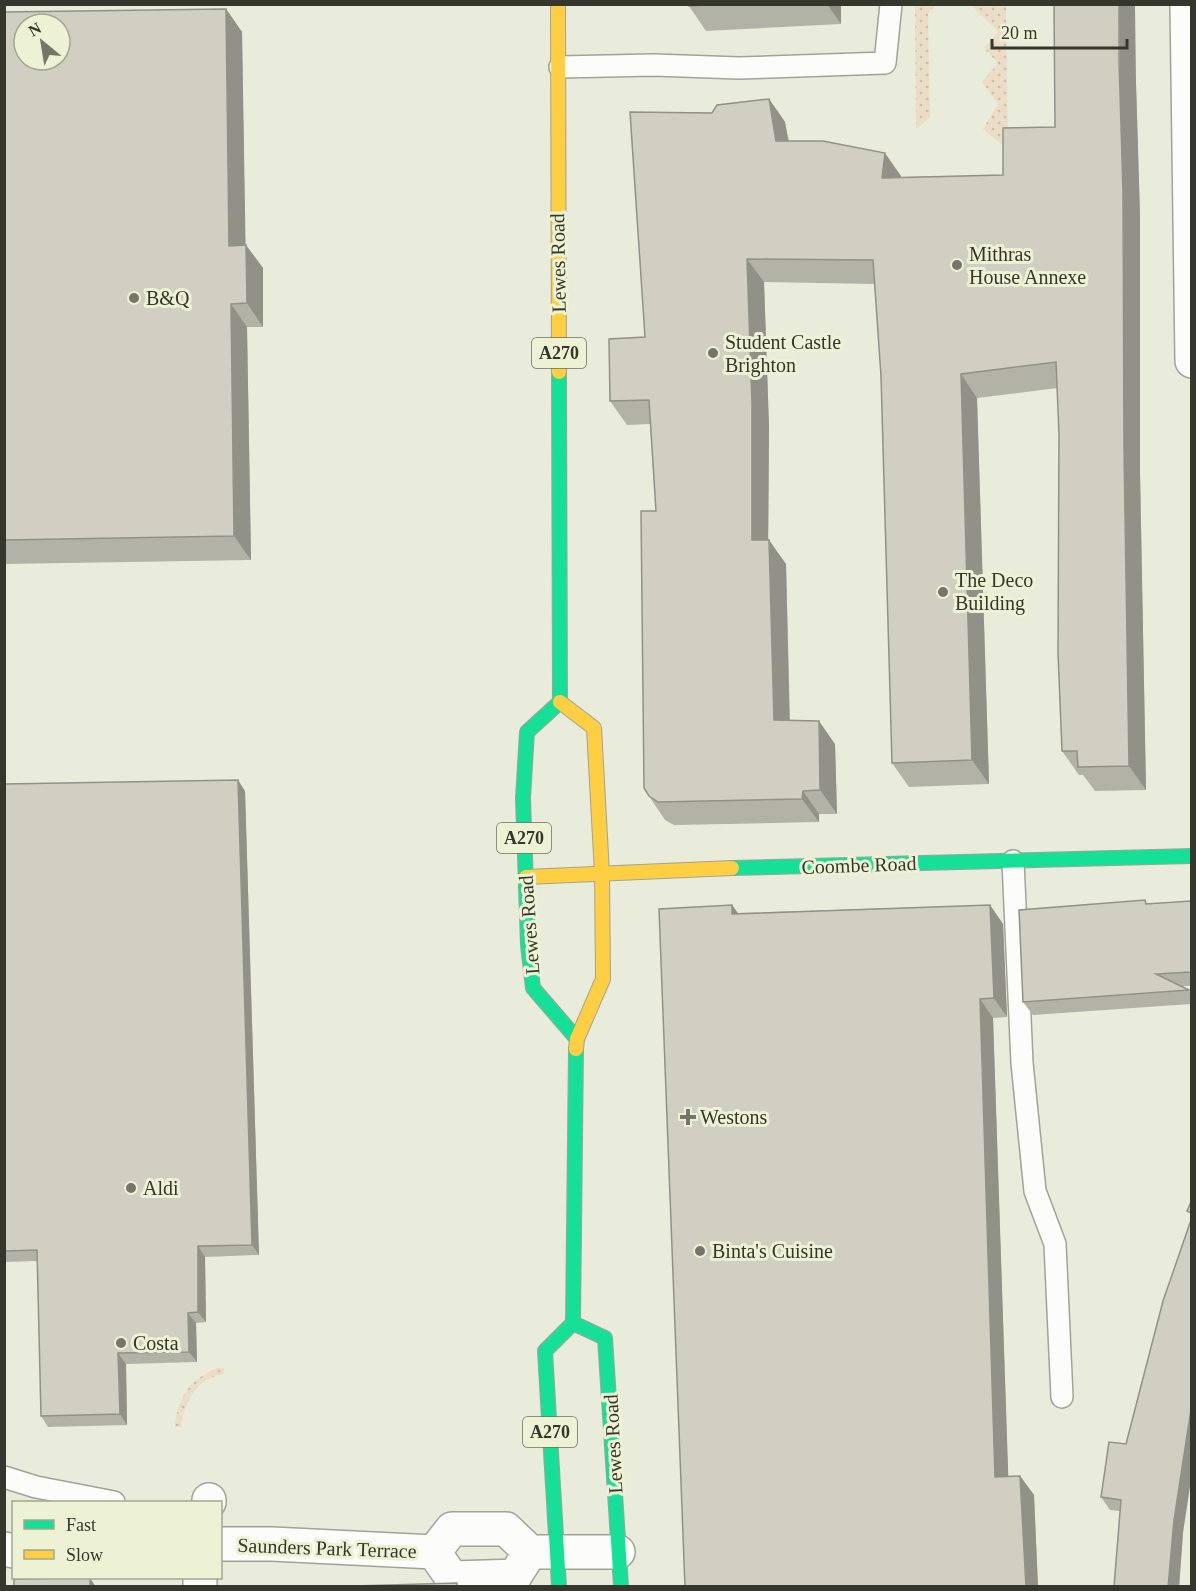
<svg xmlns="http://www.w3.org/2000/svg" width="1196" height="1591" font-family="'Times New Roman',serif">
	<style>
		.grass { fill: url(#grass-dots) }
		.lines { fill: none; stroke-linecap: round; stroke-linejoin: round }
		.lane-casing { stroke: #a1a396; stroke-width: 24 }
		.street-casing { stroke: #a1a396; stroke-width: 36 }
		.fast-casing { stroke: #a1a396; stroke-width: 16 }
		.slow-casing { stroke: #a1a396; stroke-width: 16 }
		.lane { stroke: #fcfcfa; stroke-width: 21 }
		.street { stroke: #fcfcfa; stroke-width: 33 }
		.fast { stroke: #16e098; stroke-width: 14 }
		.slow { stroke: #ffcf43; stroke-width: 14 }
		.wall { fill: #b3b2a7 }
		.shaded-wall { fill: #929188 }
		.building { fill: #d0cfc2; stroke: #929188; stroke-width: 1.5; fill-rule: evenodd }
		.poi-dot { fill: #757669; stroke: #eef2d5; stroke-width: 2 }
		.labels { text-anchor: middle; stroke-width: 6; stroke-linejoin: round; paint-order: stroke }
		.shield { fill: #eef2d5; stroke: #6d6f5f; stroke-width: 1.5 }
		.shield-label { font-size: 18px; font-weight: bold; fill: #36372c }
		.poi-label { font-size: 20px; fill: #36372c; stroke: #eef2d5; text-anchor: start }
		.street-label { font-size: 20px; fill: #36372c; stroke: #eef2d5 }
	</style>
	<defs>
		<pattern id="grass-dots" width="8" height="8" patternUnits="userSpaceOnUse" patternTransform="scale(1.5)"><rect width="8" height="8" fill="#ecddc7"/><path d="M2 2h.1M6 6h.1" fill="none" stroke="#cbbeab" stroke-width="1.8" stroke-linecap="round"/></pattern>
	</defs>
	<rect width="100%" height="100%" fill="#e9ecdb"/>
	<g class="grass">
		<path d="M915 5H936L928 13 930 118 916 129Z"/>
		<path d="M971 5H1006L1008 150 983 129 998 104 982 82 998 63 984 48 998 32Z"/>
		<path d="M217 1368H224V1374C197 1378 184 1401 181 1427L175 1426C178 1397 190 1379 217 1368Z"/>
	</g>
	<g class="lines">
		<defs>
			<g id="lane">
				<path d="M560 67 654 65 739 68 885 63 891 4"/>
				<path d="M1013 861 1022 1063 1035 1191 1055 1244 1062 1397"/>
				<path d="M4 1477 36 1487 114 1502"/>
			</g>
			<g id="street">
				<path d="M1187 4 1192 361"/>
				<path d="M209 1502V1500"/>
				<path d="M220 1544H272L434 1552"/>
				<path d="M4 1549 14 1551"/>
				<path d="M434 1552 452 1529H506L530 1552H618"/>
				<path d="M434 1552 452 1578 515 1576 530 1552"/>
				<path d="M200 1578V1586"/>
			</g>
			<g id="fast">
				<path d="M559 372 560 702 527 732 523 798 528 945 533 988 577 1039"/>
				<path d="M732 868 1192 856"/>
				<path d="M573 1323 605 1338 621 1586"/>
				<path d="M559 1586 545 1351 573 1323 576 1049"/>
			</g>
			<g id="slow">
				<path d="M558 4 559 372"/>
				<path d="M560 702 594 728 602 873 603 979 577 1039 576 1049"/>
				<path d="M526 877 732 868"/>
			</g>
		</defs>
		<use href="#lane" class="lane-casing"/>
		<use href="#street" class="street-casing"/>
		<use href="#fast" class="fast-casing"/>
		<use href="#slow" class="slow-casing"/>
		<use href="#lane" class="lane"/>
		<use href="#street" class="street"/>
		<use href="#fast" class="fast"/>
		<use href="#slow" class="slow"/>
	</g>
	<g class="wall">
		<path d="M689 4H841V24L706 31 689 6Z"/>
		<path d="M226 9 242 32 245 245 263 268V327H247L251 560 4 564V12Z"/>
		<path d="M1136 83 1140 216V473L1146 790 1095 791 1083 775H1079L1062 751 1059 434 1057 388 977 398 989 784 909 787 892 763 881 376 875 284 764 282 769 427 768 540 786 564 790 720 835 744 837 814H819V822L674 825 665 820 649 796 656 511 650 424 627 425 610 401 645 337 712 113 769 99 785 122 789 141 901 176V177L1003 175 1055 127Z"/>
		<path d="M4 784 245 791 259 1255 205 1257 206 1322 196 1323 197 1362 126 1364 127 1425 48 1427 41 1416 37 1261 4 1262Z"/>
		<path d="M1191 901V986H1181L1189 990 1191 994V1004L1033 1015 1023 1002 1148 904Z"/>
		<path d="M732 905 738 913 990 905 1003 924 1007 1017 993 1018 1008 1477 1020 1476 1034 1495 1038 1587H685Z"/>
		<path d="M1109 1442 1183 1533 1179 1587H1114L1120 1511 1110 1510 1101 1497Z"/>
	</g>
	<g class="shaded-wall">
		<path d="M827 4H841V24Z"/>
		<path d="M1119 4H1135L1136 83 1140 216V473L1146 790 1129 766 1124 449Z"/>
		<path d="M226 9 242 32 246 269 229 246Z"/>
		<path d="M769 99 785 122 792 165 776 141Z"/>
		<path d="M885 153 901 176 898 201 882 178Z"/>
		<path d="M246 245 263 268V327L247 303Z"/>
		<path d="M747 259 764 282 769 427 768 564 752 540Z"/>
		<path d="M231 304 247 327 251 560 234 536Z"/>
		<path d="M961 374 977 398 989 784 972 760Z"/>
		<path d="M769 540 786 564 790 743 774 720Z"/>
		<path d="M819 721 835 744 837 814 820 790Z"/>
		<path d="M238 780 245 791 259 1255 252 1245Z"/>
		<path d="M803 791 819 814V822L802 799Z"/>
		<path d="M732 905 745 924 732 914Z"/>
		<path d="M990 905 1003 924 1007 1017 994 998Z"/>
		<path d="M980 999 993 1018 1009 1497 995 1477Z"/>
		<path d="M198 1246 205 1257 206 1322 198 1312Z"/>
		<path d="M188 1313 196 1323 197 1362 189 1352Z"/>
		<path d="M118 1353 126 1364 127 1425 120 1414Z"/>
		<path d="M1191 1409V1480L1183 1533 1179 1587H1168L1174 1520Z"/>
		<path d="M1020 1476 1034 1495 1038 1587H1026Z"/>
		<path d="M90 1578 96 1587H90Z"/>
	</g>
	<g class="building">
		<path d="M689 4H723L689 6Z"/>
		<path d="M1054 4H1119V60L1123 192 1124 449 1129 766 1078 767 1077 751H1062L1058 653 1059 434 1056 362 961 374 972 760 892 763 881 376 873 260 747 259 752 403V540H769L774 720 819 721 820 790 803 791 802 799 658 802 649 796 644 788 641 511H656L649 400 610 401 609 339 645 337 630 112 712 113 717 105 769 99 776 141H823L885 153 882 178 1003 175V128L1055 127Z"/>
		<path d="M226 9 229 246 246 245 247 303 231 304 234 536 4 540V12ZM24 24H60V60H24Z"/>
		<path d="M238 780 252 1245 198 1246V1312L188 1313 189 1352 118 1353 120 1414 41 1416 37 1250 4 1251V784Z"/>
		<path d="M1145 900 1146 904 1191 901V972L1156 974 1189 990 1023 1002 1019 910Z"/>
		<path d="M732 905V914L990 905 994 998 980 999 995 1477 1020 1476 1026 1587H685L659 909Z"/>
		<path d="M1191 1202V1213L1187 1211Z"/>
		<path d="M1191 1220V1409L1174 1520 1168 1587H1114L1121 1500 1101 1497 1109 1442 1126 1444 1163 1301Z"/>
		<path d="M61 1578H90V1587H14V1579Z"/>
		<path d="M457 1583V1587H318Z"/>
	</g>
	<g class="poi-dot">
		<circle cx="957" cy="265" r="6"/>
		<circle cx="134" cy="298" r="6"/>
		<circle cx="713" cy="353" r="6"/>
		<circle cx="943" cy="592" r="6"/>
		<path d="M685 1108h6v6h6v6h-6v6h-6v-6h-6v-6h6z"/>
		<circle cx="131" cy="1188" r="6"/>
		<circle cx="700" cy="1251" r="6"/>
		<circle cx="121" cy="1343" r="6"/>
	</g>
	<g class="labels">
		<g class="shield">
			<rect x="532" y="338" width="54" height="30" rx="4.5"/>
			<rect x="497" y="823" width="54" height="30" rx="4.5"/>
			<rect x="523" y="1417" width="54" height="30" rx="4.5"/>
		</g>
		<g class="shield-label">
			<text x="559" y="359">A270</text>
			<text x="524" y="844">A270</text>
			<text x="550" y="1438">A270</text>
		</g>
		<g class="poi-label">
			<text x="969" y="261">Mithras<tspan x="969" dy="23">House Annexe</tspan></text>
			<text x="146" y="305">B&amp;Q</text>
			<text x="725" y="349">Student Castle<tspan x="725" dy="23">Brighton</tspan></text>
			<text x="955" y="587">The Deco<tspan x="955" dy="23">Building</tspan></text>
			<text x="700" y="1124">Westons</text>
			<text x="143" y="1195">Aldi</text>
			<text x="712" y="1258">Binta's Cuisine</text>
			<text x="133" y="1350">Costa</text>
		</g>
		<g class="street-label">
			<text transform="translate(558 263) rotate(-91)" y="7">Lewes Road</text>
			<text transform="translate(859 865) rotate(-2)" y="7">Coombe Road</text>
			<text transform="translate(529 925) rotate(-94)" y="7">Lewes Road</text>
			<text transform="translate(613 1444) rotate(-93)" y="7">Lewes Road</text>
			<text transform="translate(327 1548) rotate(2)" y="7">Saunders Park Terrace</text>
		</g>
	</g>
	<rect width="1196" height="1591" fill="none" stroke="#36372c" stroke-width="12"/>
	<rect x="12" y="1501" width="210" height="78" fill="#eef2d5" stroke="#a4a791" stroke-width="1.5"/>
	<rect x="24" y="1520" width="30" height="9" fill="#16e098" stroke="#a4a791" stroke-width="1.5"/>
	<text x="66" y="1531" font-size="18" fill="#36372c">Fast</text>
	<rect x="24" y="1550" width="30" height="9" fill="#ffcf43" stroke="#a4a791" stroke-width="1.5"/>
	<text x="66" y="1561" font-size="18" fill="#36372c">Slow</text>
	<g transform="translate(42 42) rotate(330)"><circle r="28" fill="#eef2d5" stroke="#a4a791" stroke-width="1.5"/>
	<path d="M0-4.5L10 22L0 15L-10 22Z" fill="#757669"/>
	<text y="-9" font-size="16" font-weight="bold" text-anchor="middle" fill="#36372c">N</text>
	</g>
	<path d="M992 39v9h135v-9" fill="none" stroke="#36372c" stroke-width="3"/>
	<text x="1001" y="39" font-size="18" fill="#36372c" stroke="#eef2d5" stroke-width="4.5" paint-order="stroke">20 m</text>
</svg>
